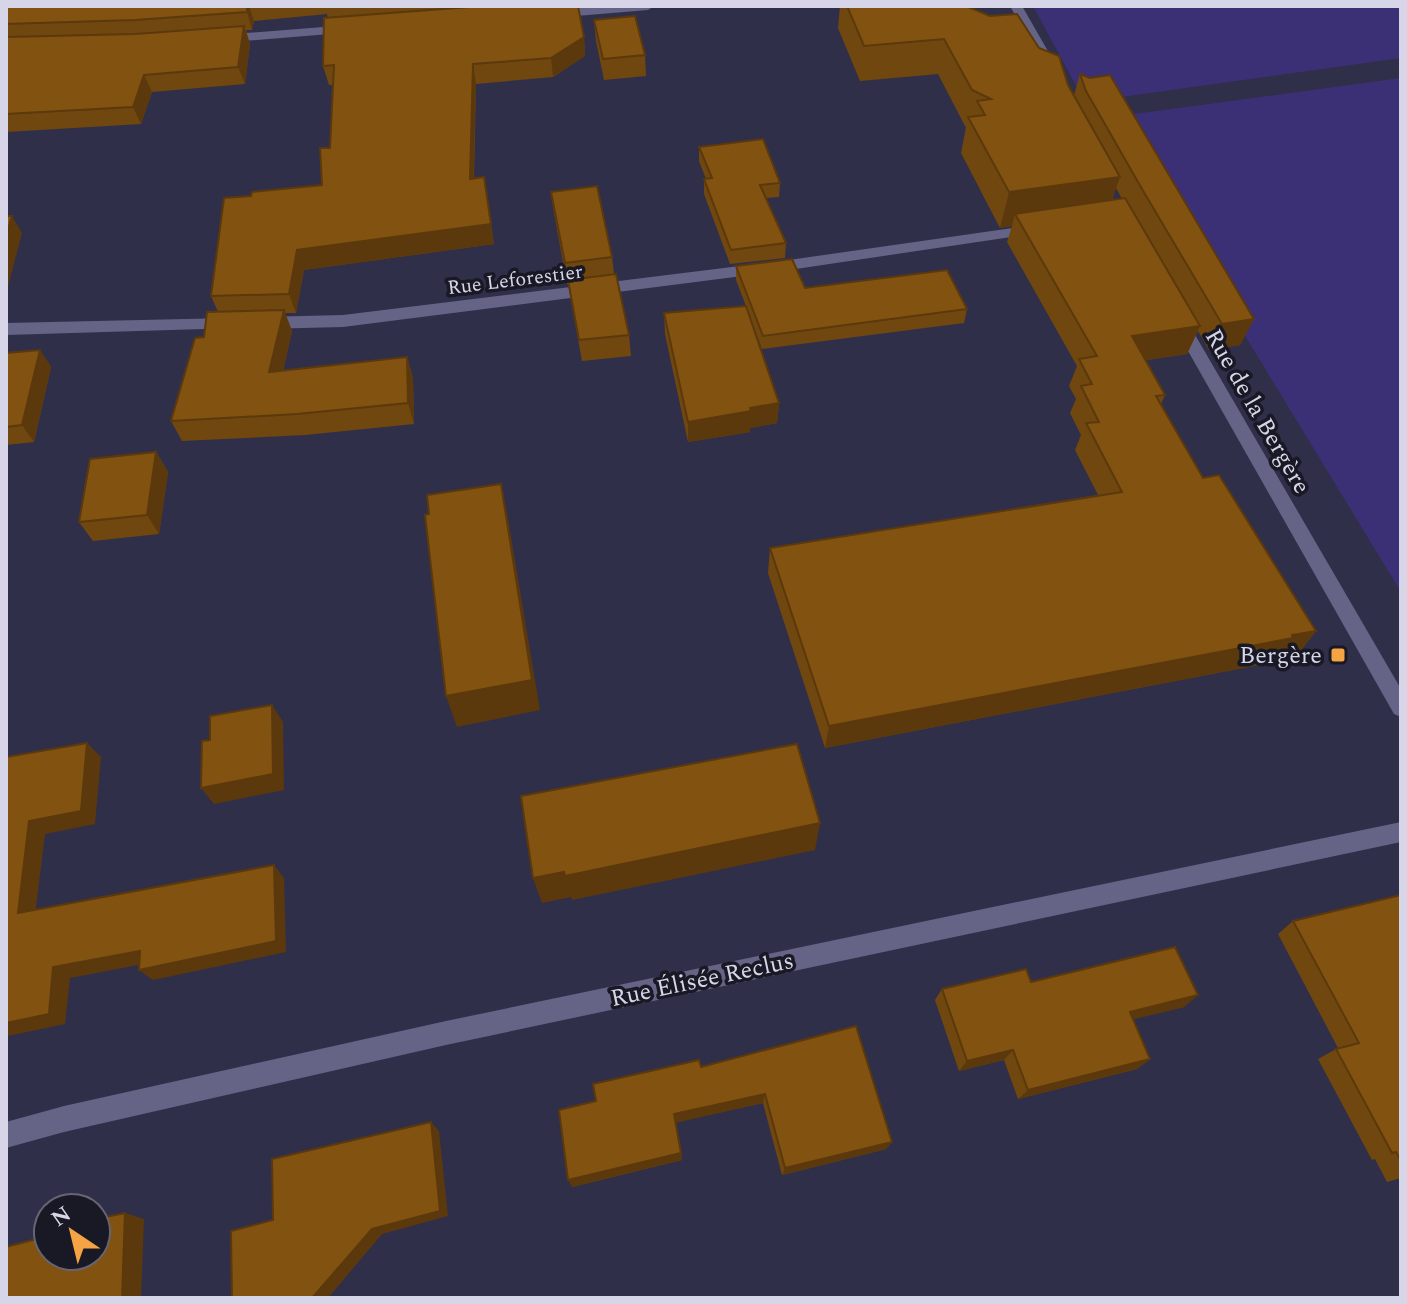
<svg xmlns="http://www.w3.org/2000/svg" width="1407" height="1304" font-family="Spectral,serif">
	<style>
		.green { fill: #3b3076 }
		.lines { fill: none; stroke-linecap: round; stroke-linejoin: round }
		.street { fill: #656487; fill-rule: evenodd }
		.wall { fill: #70470f; fill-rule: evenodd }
		.shaded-wall { fill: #5b390c }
		.building { fill: #825211; stroke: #5b390c; stroke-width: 2 }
		.poi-dot { fill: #f4a444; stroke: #191925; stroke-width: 3 }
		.labels { text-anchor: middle; stroke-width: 7; stroke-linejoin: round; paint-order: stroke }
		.far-street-label { font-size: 20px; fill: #d6d6e8; stroke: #191925 }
		.street-label { font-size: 24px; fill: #d6d6e8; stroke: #191925 }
		.poi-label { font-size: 24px; fill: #d6d6e8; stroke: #191925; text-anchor: end }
	</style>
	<rect width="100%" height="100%" fill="#302f4a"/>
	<g class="green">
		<path d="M1033 6H1401V58L1085 102Z"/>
		<path d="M1401 78V592L1112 117Z"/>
	</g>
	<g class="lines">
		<g class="street">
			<path d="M602 6H654L648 10 552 18 546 14 552 10Z"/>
			<path d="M1010 6H1022L1060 72 1058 75H1048Z"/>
			<path d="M349 25 355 29 354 32 221 43 215 39 221 35Z"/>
			<path d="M1033 225 1041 230 1038 233 789 270 343 327 263 329 255 323 263 317 343 315 789 260Z"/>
			<path d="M1179 315 1187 321 1401 689V717L1394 714 1171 321Z"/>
			<path d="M231 318 237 320V328L6 335V323Z"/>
			<path d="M1401 822V842L446 1045 64 1132 6 1148V1122L64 1106 446 1021Z"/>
		</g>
	</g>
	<g class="wall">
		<path d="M6 6H578L584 37 585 56 553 77 476 84 474 178 484 177 494 244 304 270 296 313H285L292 331 283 371 407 357 413 378 414 424 305 435 182 441 171 421 204 337 218 312 211 296 251 196 322 185 330 148 333 85H329L323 66 328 18 327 14 254 21 252 30H246L250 44 245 84 152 92 141 124 6 132Z"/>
		<path d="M840 6H966L1039 48 1068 85 1074 95 1080 74 1254 319 1240 345 1209 350 1198 331 1187 354 1146 360 1165 395 1161 404 1203 478 1316 631 1297 655 1277 658 1275 662 825 748 768 573 770 548 1098 495 1075 450 1081 435 1070 413 1076 399 1069 386 1077 366 1007 242 1012 226 1000 228 961 153 966 127 965 126 938 74 860 81 838 28ZM1116 188 1122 199 1112 200Z"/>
		<path d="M594 20 645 55 646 76 604 80 596 41Z"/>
		<path d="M699 147 780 183 779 197 766 198 786 243 785 258 730 264 704 194V179H706L699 161Z"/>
		<path d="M551 192 612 257 614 274 629 335 631 356 582 361 568 284H567L554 213Z"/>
		<path d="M736 266 805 288 967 309 964 323 762 349 747 309 779 403 777 423 750 428V432L688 442 665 334 664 313 746 306 736 280Z"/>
		<path d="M40 350 51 367 34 442 6 445V353Z"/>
		<path d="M156 452 168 472 159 534 93 541 79 522Z"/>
		<path d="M1401 895V1178L1387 1182 1375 1159 1372 1160 1318 1059 1338 1048 1278 934 1293 921Z"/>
		<path d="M1031 982 1184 1007 1133 1019 1150 1059 1137 1069 1018 1099 1004 1060 959 1071 935 1000 942 989Z"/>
		<path d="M701 1067 892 1142 886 1149 782 1175 763 1103 676 1122 682 1160 572 1187 596 1101Z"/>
	</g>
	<g class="shaded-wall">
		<path d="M247 6H249L254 21 252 30 247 12Z"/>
		<path d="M244 26 250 44 245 84 238 67Z"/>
		<path d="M584 37 585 56 553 77 551 58Z"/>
		<path d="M473 64 476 84 473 198 470 179Z"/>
		<path d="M144 75 152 92 141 124 133 107Z"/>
		<path d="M484 177 494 244 304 270 296 313 289 294 297 250Z"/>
		<path d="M1120 177 1107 213 1015 214 1012 226 1000 228 1009 192Z"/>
		<path d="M12 216 22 233 6 294V236Z"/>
		<path d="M284 310 292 331 278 393 269 372Z"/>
		<path d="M1254 319 1240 345 1209 350 1222 324Z"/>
		<path d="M1200 326 1187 354 1121 364 1132 336Z"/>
		<path d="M40 350 51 367 34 442 22 425Z"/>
		<path d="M407 357 413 378 414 424 408 403Z"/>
		<path d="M779 403 777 423 750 428V432L688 442V422L750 408Z"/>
		<path d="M156 452 168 472 159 534 147 515Z"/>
		<path d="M501 484 508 519 540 710 457 727 446 696Z"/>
		<path d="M1316 631 1297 655 1277 658 1275 662 825 748 829 726Z"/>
		<path d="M272 705 283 722 284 790 214 804 201 788Z"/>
		<path d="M87 743 101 757 95 824 45 834 34 924 18 913 29 821Z"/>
		<path d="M820 823 815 850 572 900 571 897 542 903 533 878Z"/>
		<path d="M274 865 284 878 286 952 153 980 139 970Z"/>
		<path d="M140 951 154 962 70 978 65 1024 8 1036 6 1035V1023L53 967Z"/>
		<path d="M1198 995 1184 1007 1118 1023 1130 1012Z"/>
		<path d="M1013 1050 1004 1060 959 1071 967 1061Z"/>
		<path d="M1150 1059 1137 1069 1018 1099 1028 1090Z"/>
		<path d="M765 1094 763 1103 675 1123 674 1114Z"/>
		<path d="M431 1122 439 1131 448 1216 382 1234 328 1298H312Z"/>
		<path d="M892 1142 886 1149 782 1175 785 1168Z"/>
		<path d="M681 1153 682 1160 572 1187 568 1180Z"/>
		<path d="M125 1213 144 1219 141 1298H122Z"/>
	</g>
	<g class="building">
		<path d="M6 6H247V12L135 20 6 24Z"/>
		<path d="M483 6H578L584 37 551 58 473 64 470 179 484 177 491 224 297 250 289 294 211 296 224 198 251 196 252 192 322 185 320 148H330L334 65 323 66 324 18Z"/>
		<path d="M847 6H966L990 16 1017 14 1039 48 1059 56 1068 85 1120 177 1009 192 968 117 985 115 977 101 991 99 972 90 944 39 864 46Z"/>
		<path d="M635 16 645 55 603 59 594 20Z"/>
		<path d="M244 26 238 67 144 75 133 107 6 114V37L135 34Z"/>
		<path d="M1080 74 1090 78 1110 75 1254 319 1222 324 1142 189 1086 91Z"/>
		<path d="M763 139 780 183 760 185 786 243 731 250 704 179 712 178 699 147Z"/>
		<path d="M597 186 612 257 565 263 551 192Z"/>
		<path d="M1125 198 1200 326 1132 336 1165 395 1156 396 1203 478 1219 475 1316 631 1292 635 1293 638 829 726 770 548 1122 492 1086 423 1099 422 1081 386 1092 384 1079 359 1097 356 1015 214Z"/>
		<path d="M6 216H12L6 236Z"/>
		<path d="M792 259 805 288 947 270 967 309 763 336 736 266Z"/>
		<path d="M616 274 629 335 579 340 568 280Z"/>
		<path d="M746 306 779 403 750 408 751 411 688 422 664 313Z"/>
		<path d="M284 310 269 372 407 357 408 403 297 414 171 421 195 338 204 337 207 312Z"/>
		<path d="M40 350 22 425 6 427V353Z"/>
		<path d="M156 452 147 515 79 522 90 459Z"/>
		<path d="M501 484 532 680 446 696 425 515 429 514 427 495Z"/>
		<path d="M272 705 273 774 201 788 202 741 210 740V716Z"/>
		<path d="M87 743 81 811 29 821 18 913 274 865 276 941 139 970 140 951 53 967 49 1014 6 1023V757Z"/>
		<path d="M797 744 820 823 565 876 564 872 533 878 521 796Z"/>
		<path d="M1401 895V1161L1396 1152 1392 1153 1336 1049 1359 1043 1293 921Z"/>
		<path d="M1175 947 1198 995 1130 1012 1150 1059 1028 1090 1013 1050 967 1061 942 989 1026 969 1031 982Z"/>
		<path d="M856 1026 892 1142 785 1168 765 1094 674 1114 681 1153 568 1180 559 1110 596 1101 593 1084 699 1060 701 1067Z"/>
		<path d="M431 1122 440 1211 372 1229 312 1298H232L231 1231 273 1220 272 1159Z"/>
		<path d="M125 1213 122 1298H6V1247L48 1236V1256H96V1219Z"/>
	</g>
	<rect class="poi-dot" x="1330" y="647" width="16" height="16" rx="4"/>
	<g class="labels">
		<g class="far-street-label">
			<text transform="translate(515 279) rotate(-7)" y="7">Rue Leforestier</text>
		</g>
		<g class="street-label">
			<text transform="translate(1258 411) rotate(60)" y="8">Rue de la Bergère</text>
			<text transform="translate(702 979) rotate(-12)" y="8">Rue Élisée Reclus</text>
		</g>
		<g class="poi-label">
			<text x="1322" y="663">Bergère</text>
		</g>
	</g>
	<rect width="1407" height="1304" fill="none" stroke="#d6d6e8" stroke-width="16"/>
	<g transform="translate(72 1232) rotate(325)"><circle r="38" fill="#191925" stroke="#656573" stroke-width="2"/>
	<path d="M0-6L14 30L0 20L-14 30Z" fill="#f4a444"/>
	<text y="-12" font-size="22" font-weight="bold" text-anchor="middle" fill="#d6d6e8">N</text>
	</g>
</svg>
